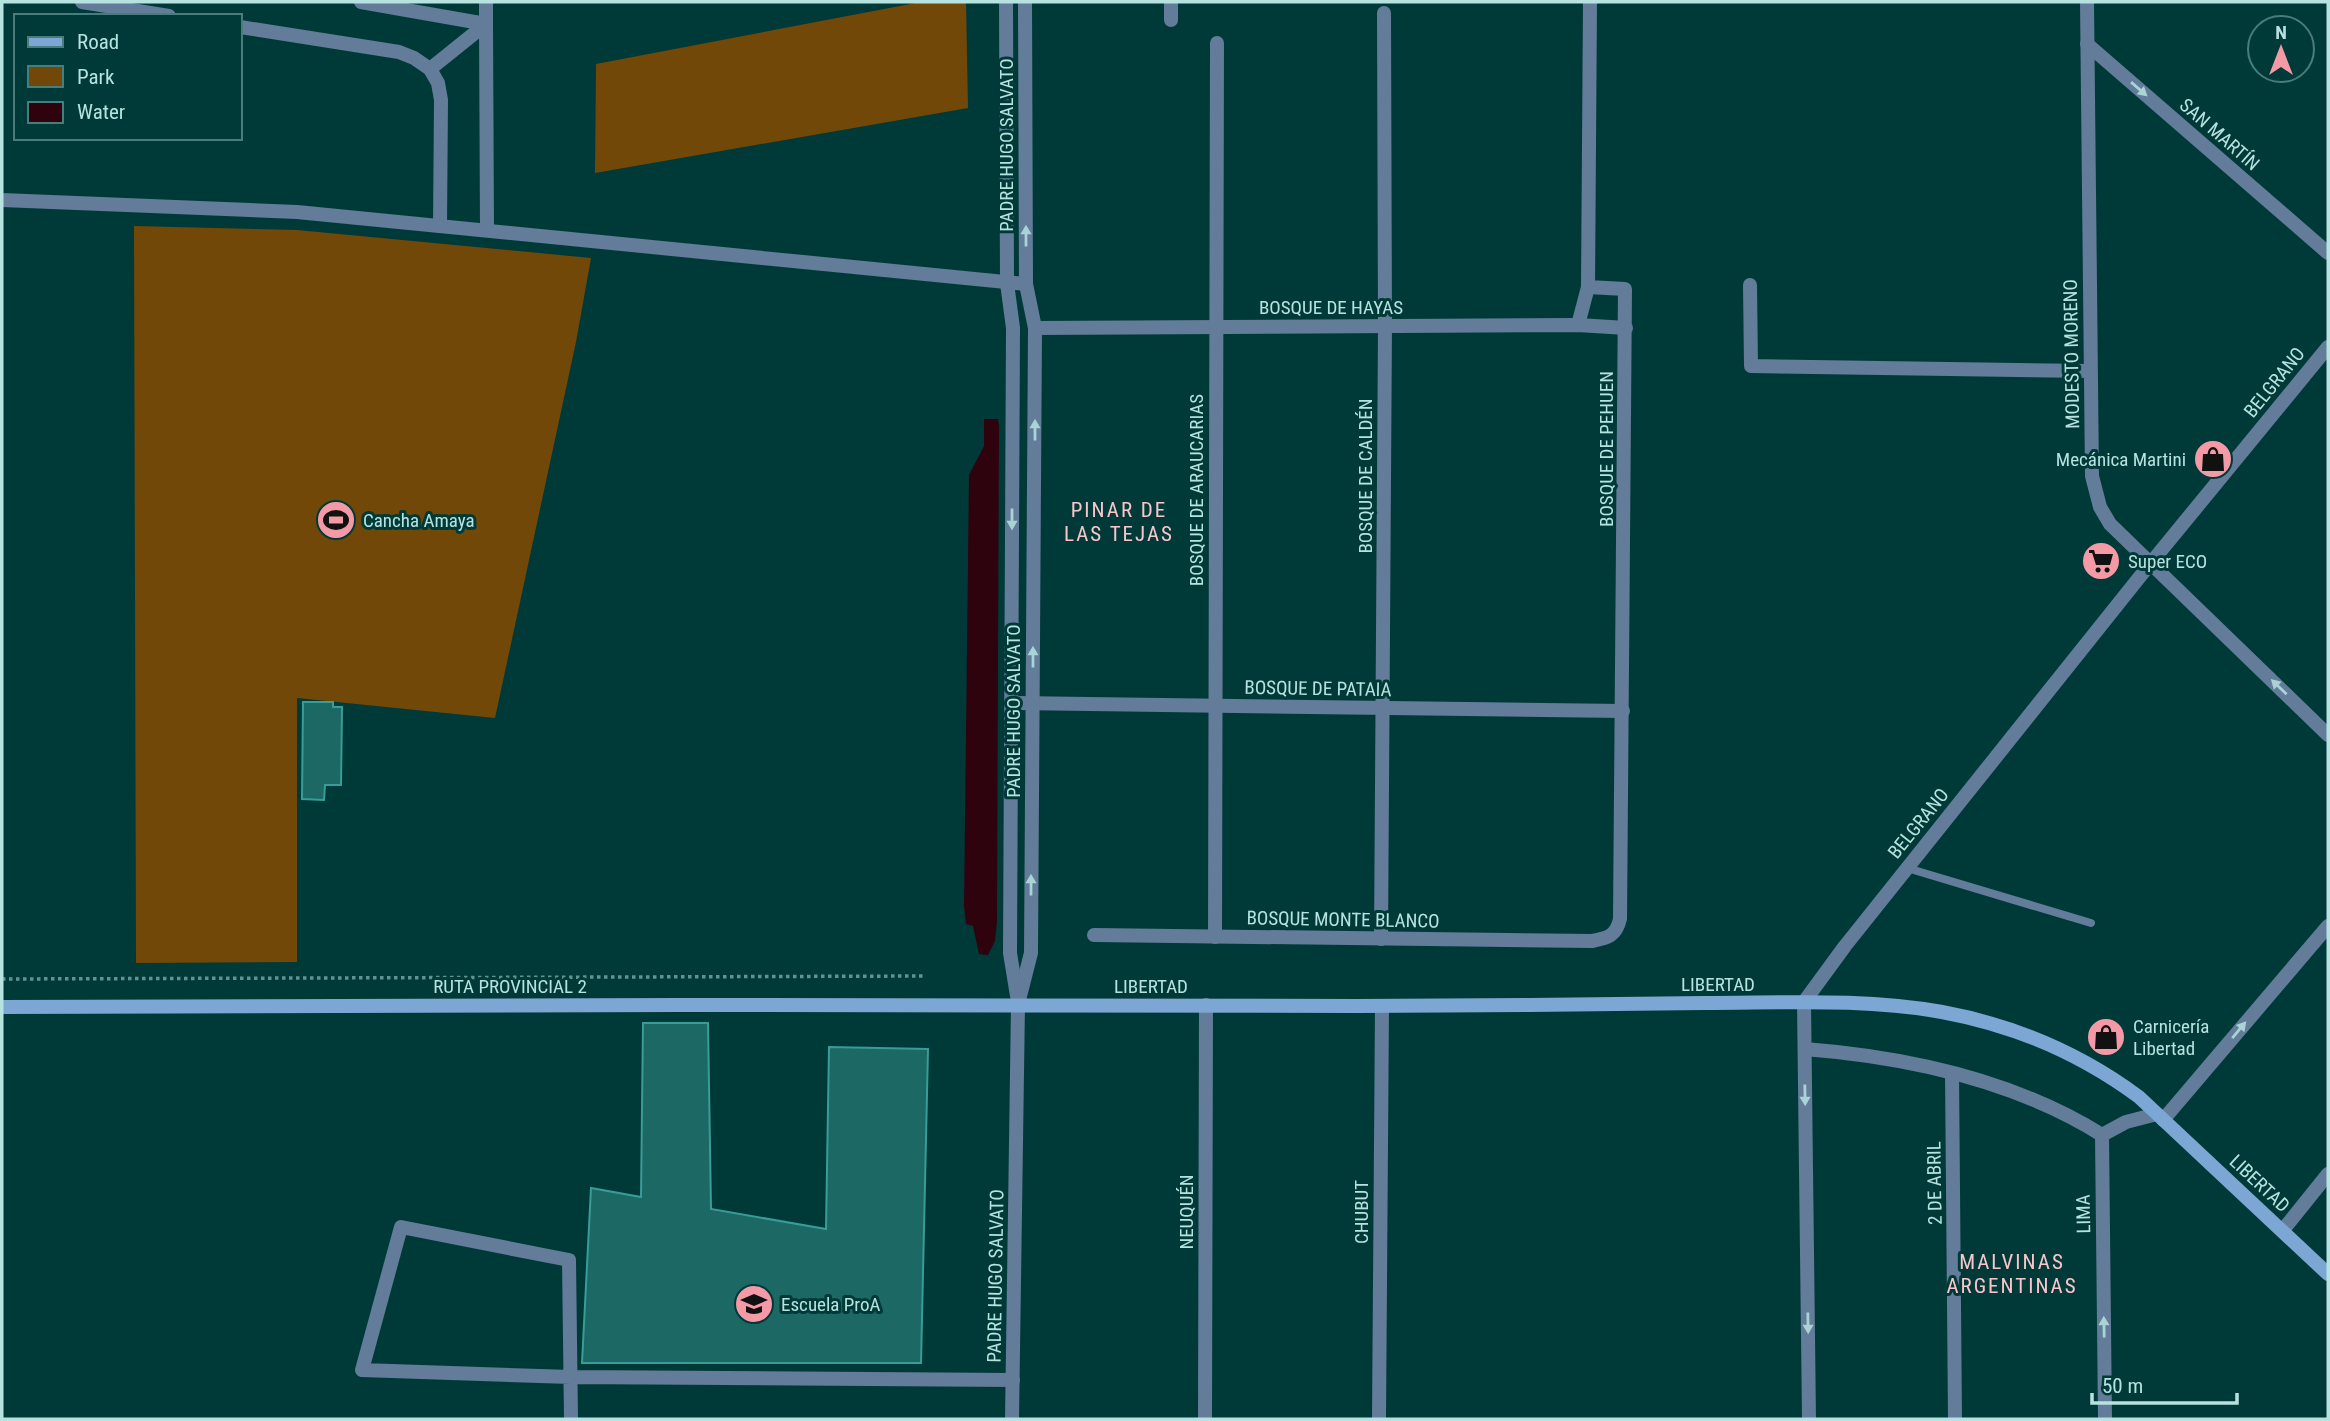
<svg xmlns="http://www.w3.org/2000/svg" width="2330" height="1421" font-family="'Roboto Condensed',sans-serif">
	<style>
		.green { fill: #714807 }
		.water { fill: #2f030e }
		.building { fill: #1b6865; stroke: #389d98; stroke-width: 2 }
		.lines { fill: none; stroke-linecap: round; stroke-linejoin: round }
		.path { stroke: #619391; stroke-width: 3.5; stroke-dasharray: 3.5 3.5; stroke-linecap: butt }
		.service { stroke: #627c99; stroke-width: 8 }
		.minor { stroke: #627c99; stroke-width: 14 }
		.secondary { stroke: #7ca6d4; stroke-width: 14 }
		.oneway { fill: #a9d3d4 }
		.labels { text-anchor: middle; stroke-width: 6; stroke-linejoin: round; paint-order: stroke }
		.street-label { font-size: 19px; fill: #b6e2df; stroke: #003a38 }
		.poi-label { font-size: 19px; fill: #b6e2df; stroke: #003a38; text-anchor: start }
		.neighbourhood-label { font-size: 21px; letter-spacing: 2px; fill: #f9c5cb; stroke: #003a38 }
	</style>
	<rect width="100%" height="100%" fill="#003a38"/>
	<g class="green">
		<path d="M921 2H966L968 108 595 173 596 64Z"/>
		<path d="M134 226 297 230 591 258 576 342 495 718 297 698V962L136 963Z"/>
	</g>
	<path class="water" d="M984 419H998L999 426 997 922 995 941 988 955 979 954 973 926 966 924 964 906 969 475 984 446Z"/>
	<g class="building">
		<path d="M303 702H333V707H342L341 785H325L324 800 302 799Z"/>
		<path d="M643 1023H708L711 1209 826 1229 829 1047 928 1049 921 1363H582L591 1188 641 1197Z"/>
	</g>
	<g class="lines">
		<path class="path" d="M2 979 926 976"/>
		<path class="service" d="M1907 868 2091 923"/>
		<g class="minor">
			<path d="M82 2 169 16"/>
			<path d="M361 2 486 24 487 230"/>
			<path d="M1006 2 1007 283 1013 328 1010 953 1017 996"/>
			<path d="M2087 2 2092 476 2100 507 2110 524 2328 735"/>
			<path d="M1171 20V2"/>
			<path d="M240 27 399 52 414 58 430 69"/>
			<path d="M2087 44 2328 253"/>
			<path d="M2 200 297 212 1026 284"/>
			<path d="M440 226 441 100 438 83 430 69 486 24V2"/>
			<path d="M1750 285 1751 366 2090 371"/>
			<path d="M1578 325 1588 287"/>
			<path d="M1035 328 1578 325 1626 328"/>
			<path d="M1012 703 1623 711"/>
			<path d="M1094 935 1592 941C1608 938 1616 936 1620 919L1625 289 1588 287 1590 2"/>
			<path d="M1215 937 1217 43"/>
			<path d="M1381 939 1385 326 1384 13"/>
			<path d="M1805 1049C1907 1057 2014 1080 2102 1135"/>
			<path d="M1952 1073 1955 1419"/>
			<path d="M2163 1120 2328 926"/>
			<path d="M2102 1135 2105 1419"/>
			<path d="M2102 1135 2126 1122 2157 1114"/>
			<path d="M2283 1230 2328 1174"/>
			<path d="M571 1419 569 1260 401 1227 362 1370 571 1377 1013 1380"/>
			<path d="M1012 1419 1018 1004 1031 953 1035 328 1026 284 1025 2"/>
			<path d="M1205 1419 1206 1005"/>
			<path d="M1379 1419 1382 1006"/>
			<path d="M1809 1419 1804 1002 1845 946 2150 564 2328 347"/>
		</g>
		<path class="secondary" d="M2 1007C454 1005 905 1004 1357 1006 1473 1006 1588 1004 1704 1003 1783 1003 1864 998 1942 1012 2013 1025 2081 1054 2139 1097L2328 1274"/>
	</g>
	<defs><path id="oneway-solid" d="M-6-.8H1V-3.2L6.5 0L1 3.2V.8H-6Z" transform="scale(1.75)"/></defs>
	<g class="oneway">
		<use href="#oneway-solid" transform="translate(2139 89) rotate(41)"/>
		<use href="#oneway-solid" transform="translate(1026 236) rotate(-90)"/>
		<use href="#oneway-solid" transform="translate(1035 430) rotate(-90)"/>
		<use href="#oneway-solid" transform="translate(1012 519) rotate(90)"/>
		<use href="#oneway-solid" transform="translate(1033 657) rotate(-90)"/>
		<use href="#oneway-solid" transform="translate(2279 687) rotate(-136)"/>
		<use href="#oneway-solid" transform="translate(1031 885) rotate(-90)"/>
		<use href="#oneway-solid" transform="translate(2239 1030) rotate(-50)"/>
		<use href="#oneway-solid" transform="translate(1805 1095) rotate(89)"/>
		<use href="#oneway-solid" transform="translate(1808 1323) rotate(89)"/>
		<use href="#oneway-solid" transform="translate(2104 1327) rotate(-91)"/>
	</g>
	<defs>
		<symbol id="shop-disc" viewBox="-11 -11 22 22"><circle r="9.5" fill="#f49aa6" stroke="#003a38"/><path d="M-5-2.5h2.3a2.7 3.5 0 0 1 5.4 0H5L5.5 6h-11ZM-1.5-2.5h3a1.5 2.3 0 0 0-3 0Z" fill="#111"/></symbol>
		<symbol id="stadium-disc" viewBox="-11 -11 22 22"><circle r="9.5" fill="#f49aa6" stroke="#003a38"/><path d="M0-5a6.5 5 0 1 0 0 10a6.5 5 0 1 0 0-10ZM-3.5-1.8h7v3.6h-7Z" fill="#111"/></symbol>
		<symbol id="supermarket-disc" viewBox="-11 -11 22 22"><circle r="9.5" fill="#f49aa6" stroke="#003a38"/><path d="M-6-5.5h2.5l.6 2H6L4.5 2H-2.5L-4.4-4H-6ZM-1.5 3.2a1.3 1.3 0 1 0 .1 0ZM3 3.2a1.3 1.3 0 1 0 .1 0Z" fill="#111"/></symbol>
		<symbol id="school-disc" viewBox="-11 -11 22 22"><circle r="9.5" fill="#f49aa6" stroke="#003a38"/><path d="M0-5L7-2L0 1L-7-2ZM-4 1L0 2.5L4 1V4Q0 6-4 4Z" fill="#111"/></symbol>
	</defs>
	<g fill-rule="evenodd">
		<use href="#shop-disc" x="2191" y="437" width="44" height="44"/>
		<use href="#stadium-disc" x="314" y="498" width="44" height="44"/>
		<use href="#supermarket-disc" x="2079" y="539" width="44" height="44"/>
		<use href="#shop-disc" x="2084" y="1015" width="44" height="44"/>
		<use href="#school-disc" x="732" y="1282" width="44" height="44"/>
	</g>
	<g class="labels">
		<g class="street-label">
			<text transform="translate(2220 134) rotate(41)" y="7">SAN MARTÍN</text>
			<text transform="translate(1006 145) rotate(-90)" y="7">PADRE HUGO SALVATO</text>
			<text x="1331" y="314">BOSQUE DE HAYAS</text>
			<text transform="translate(2071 354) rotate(-91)" y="7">MODESTO MORENO</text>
			<text transform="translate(2274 382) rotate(-51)" y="7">BELGRANO</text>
			<text transform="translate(1606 449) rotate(-90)" y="7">BOSQUE DE PEHUEN</text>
			<text transform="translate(1365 476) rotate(-90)" y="7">BOSQUE DE CALDÉN</text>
			<text transform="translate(1196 490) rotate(-90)" y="7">BOSQUE DE ARAUCARIAS</text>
			<text transform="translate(1318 688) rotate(1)" y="7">BOSQUE DE PATAIA</text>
			<text transform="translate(1013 711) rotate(-90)" y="7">PADRE HUGO SALVATO</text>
			<text transform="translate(1918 823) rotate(-51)" y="7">BELGRANO</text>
			<text transform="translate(1343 919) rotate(1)" y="7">BOSQUE MONTE BLANCO</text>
			<text x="1718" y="991">LIBERTAD</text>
			<text x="510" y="993">RUTA PROVINCIAL 2</text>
			<text x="1151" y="993">LIBERTAD</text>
			<text transform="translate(1934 1183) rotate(-91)" y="7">2 DE ABRIL</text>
			<text transform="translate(2260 1183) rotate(43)" y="7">LIBERTAD</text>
			<text transform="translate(1186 1212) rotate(-90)" y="7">NEUQUÉN</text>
			<text transform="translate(1361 1212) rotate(-90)" y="7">CHUBUT</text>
			<text transform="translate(2083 1214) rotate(-91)" y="7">LIMA</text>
			<text transform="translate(995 1276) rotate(-89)" y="7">PADRE HUGO SALVATO</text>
		</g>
		<g class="poi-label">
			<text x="2186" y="466" text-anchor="end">Mecánica Martini</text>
			<text x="363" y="527">Cancha Amaya</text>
			<text x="2128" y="568">Super ECO</text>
			<text x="2133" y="1033">Carnicería<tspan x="2133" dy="22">Libertad</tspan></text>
			<text x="781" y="1311">Escuela ProA</text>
		</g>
		<g class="neighbourhood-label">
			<text x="1119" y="517">PINAR DE<tspan x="1119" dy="24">LAS TEJAS</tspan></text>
			<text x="2012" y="1269">MALVINAS<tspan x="2012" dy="24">ARGENTINAS</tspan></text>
		</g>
	</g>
	<rect width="2330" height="1421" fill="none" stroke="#b6e2df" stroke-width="7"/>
	<rect x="14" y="14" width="228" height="126" fill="#003a38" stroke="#497d7b" stroke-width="2"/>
	<rect x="28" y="37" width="35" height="10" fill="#7ca6d4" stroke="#497d7b" stroke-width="2"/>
	<text x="77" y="49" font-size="21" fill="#b6e2df">Road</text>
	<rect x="28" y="66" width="35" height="21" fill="#714807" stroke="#497d7b" stroke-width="2"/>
	<text x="77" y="84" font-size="21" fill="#b6e2df">Park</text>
	<rect x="28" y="102" width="35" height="21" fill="#2f030e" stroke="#497d7b" stroke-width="2"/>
	<text x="77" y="119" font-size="21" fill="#b6e2df">Water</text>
	<g transform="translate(2281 49)"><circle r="33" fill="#003a38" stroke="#497d7b" stroke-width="2"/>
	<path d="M0-5L12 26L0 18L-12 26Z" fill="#f49aa6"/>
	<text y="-10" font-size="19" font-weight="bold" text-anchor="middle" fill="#b6e2df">N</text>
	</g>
	<path d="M2092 1393v10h145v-10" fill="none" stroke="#b6e2df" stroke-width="3.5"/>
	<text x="2102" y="1393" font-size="21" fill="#b6e2df" stroke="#003a38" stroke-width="5" paint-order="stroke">50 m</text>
</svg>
